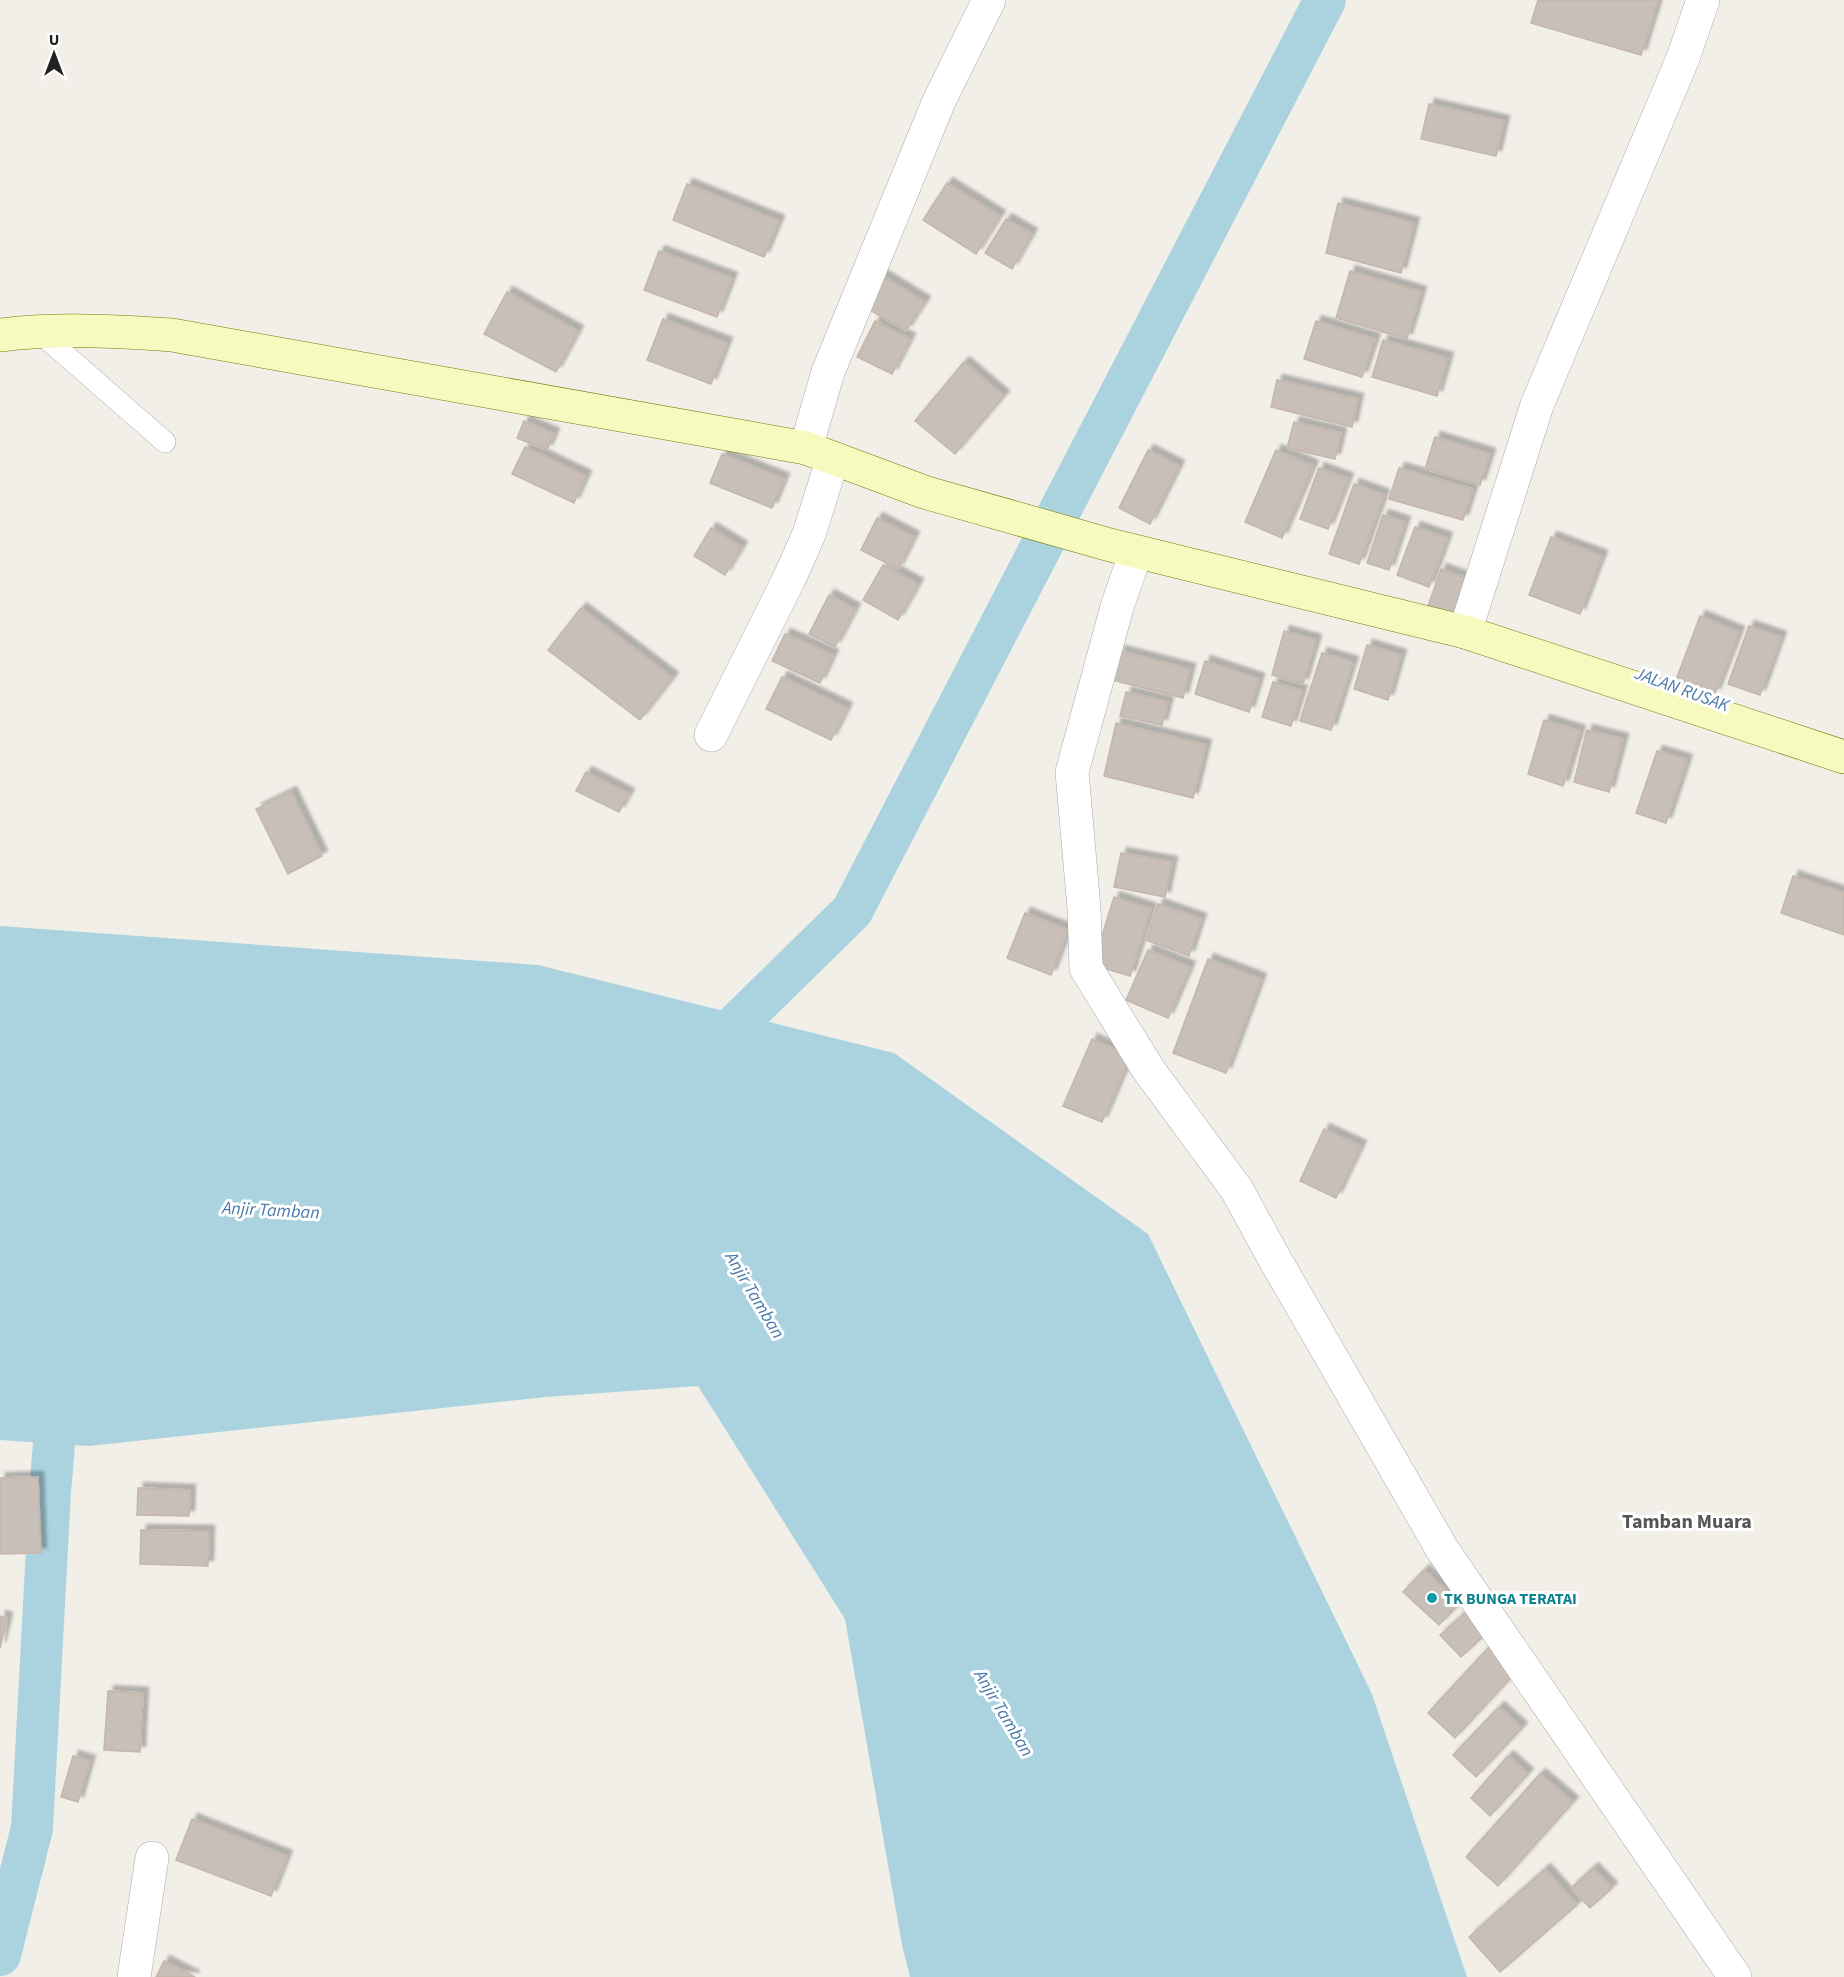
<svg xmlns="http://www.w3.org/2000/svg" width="1844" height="1977" font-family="'Source Sans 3',sans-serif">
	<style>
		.water { fill: #aad3df }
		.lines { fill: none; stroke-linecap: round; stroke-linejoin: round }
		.canal { stroke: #aad3df; stroke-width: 42 }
		.building { fill: #c7bfb8; stroke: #c4b6ab; stroke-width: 1.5; filter: url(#shadow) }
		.lane-casing { stroke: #a9a9a9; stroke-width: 22 }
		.street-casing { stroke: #a9a9a9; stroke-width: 34 }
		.secondary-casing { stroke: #707d05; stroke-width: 34 }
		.lane { stroke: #fff; stroke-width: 21 }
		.street { stroke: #fff; stroke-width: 33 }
		.secondary { stroke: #f7fabf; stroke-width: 33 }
		.culture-dot { fill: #0f9aa8; stroke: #fff; stroke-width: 2 }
		.labels { text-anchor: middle; stroke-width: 6; stroke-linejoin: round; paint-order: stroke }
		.culture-label { font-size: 16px; font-weight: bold; fill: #0d838f; stroke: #fff; text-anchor: start }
		.water-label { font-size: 18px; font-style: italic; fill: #4a7aab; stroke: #fff }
		.quarter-label { font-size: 20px; font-weight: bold; fill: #555; stroke: #fff }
	</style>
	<defs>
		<filter id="shadow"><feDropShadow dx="5.5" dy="-5.5" stdDeviation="1.5" flood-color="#0004"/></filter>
	</defs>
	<rect width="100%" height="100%" fill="#f2efe9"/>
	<path class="water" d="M0 926 538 965 894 1053 1148 1234 1372 1694 1467 1977H910L902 1945 845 1619 698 1386 546 1397 89 1446 0 1440Z"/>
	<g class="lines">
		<g class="canal">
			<path d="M703 1057 852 911 1325 0"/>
			<path d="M0 1955 32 1828 50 1492 59 1385"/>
		</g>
	</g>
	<g class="building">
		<path d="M1538 0H1658L1641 55 1531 23Z"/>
		<path d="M1429 104 1504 121 1496 156 1421 139Z"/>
		<path d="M947 183 1000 216 976 254 923 220Z"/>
		<path d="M687 184 779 221 764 257 673 220Z"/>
		<path d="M1338 203 1414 223 1401 273 1326 253Z"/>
		<path d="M1006 219 1032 234 1012 269 985 253Z"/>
		<path d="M659 251 732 278 717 317 644 290Z"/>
		<path d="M1350 271 1421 292 1407 339 1336 318Z"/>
		<path d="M881 275 925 302 906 331 863 306Z"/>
		<path d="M507 292 578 331 556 372 484 334Z"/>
		<path d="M663 319 727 343 711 384 647 360Z"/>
		<path d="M875 321 910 339 892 374 857 357Z"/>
		<path d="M1316 321 1375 339 1362 377 1304 359Z"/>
		<path d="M1383 340 1448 358 1437 396 1372 377Z"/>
		<path d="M964 362 1004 396 955 454 915 421Z"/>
		<path d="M1277 380 1358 399 1352 427 1271 407Z"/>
		<path d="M524 421 554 434 547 450 517 438Z"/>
		<path d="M1294 422 1341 433 1335 459 1287 448Z"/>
		<path d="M1435 437 1490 454 1480 485 1425 469Z"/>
		<path d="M525 447 586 476 574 503 512 474Z"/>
		<path d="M1148 450 1179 466 1150 524 1119 508Z"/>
		<path d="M1276 450 1313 466 1282 538 1245 522Z"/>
		<path d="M722 454 784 479 772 508 710 483Z"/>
		<path d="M1319 468 1348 479 1328 529 1300 519Z"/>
		<path d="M1399 468 1473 489 1463 520 1389 499Z"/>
		<path d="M1354 484 1384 495 1359 564 1329 554Z"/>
		<path d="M1383 515 1405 522 1389 570 1367 563Z"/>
		<path d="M877 518 914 537 898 569 861 550Z"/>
		<path d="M1415 527 1447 538 1429 587 1397 575Z"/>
		<path d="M711 528 742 547 725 575 694 556Z"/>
		<path d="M1551 537 1602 556 1580 614 1529 595Z"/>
		<path d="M883 565 918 584 898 620 863 600Z"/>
		<path d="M1441 569 1474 581 1461 618 1428 606Z"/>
		<path d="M829 595 855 609 835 647 809 634Z"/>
		<path d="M581 608 673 678 640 720 548 650Z"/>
		<path d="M1700 616 1739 632 1715 694 1676 680Z"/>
		<path d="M1749 626 1781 637 1760 695 1728 684Z"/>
		<path d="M1284 631 1316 640 1303 684 1272 675Z"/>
		<path d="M785 634 833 655 820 683 772 661Z"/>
		<path d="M1367 645 1401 655 1388 700 1354 689Z"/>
		<path d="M1120 651 1190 669 1183 698 1112 680Z"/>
		<path d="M1322 653 1353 662 1331 730 1300 721Z"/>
		<path d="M1205 661 1259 679 1249 712 1195 694Z"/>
		<path d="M782 677 847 708 831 740 766 709Z"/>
		<path d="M1273 682 1302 691 1291 726 1262 717Z"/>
		<path d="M1126 692 1168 702 1162 725 1120 716Z"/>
		<path d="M1544 720 1580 731 1563 786 1528 774Z"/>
		<path d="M1116 723 1206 745 1193 798 1104 776Z"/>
		<path d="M1587 730 1623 739 1609 792 1574 782Z"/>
		<path d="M1657 751 1687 760 1666 823 1636 813Z"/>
		<path d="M586 772 629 794 619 812 576 791Z"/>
		<path d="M291 792 322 856 288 874 256 809Z"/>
		<path d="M1121 853 1172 862 1165 897 1114 887Z"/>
		<path d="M1793 876 1844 893V935L1781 913Z"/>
		<path d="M1114 897 1151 909 1130 976 1093 965Z"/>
		<path d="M1158 904 1201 919 1189 956 1146 940Z"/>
		<path d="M1025 913 1068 930 1051 975 1007 958Z"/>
		<path d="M1148 950 1190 967 1168 1018 1126 1000Z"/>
		<path d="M1208 959 1261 979 1226 1073 1173 1053Z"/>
		<path d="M1092 1039 1130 1057 1102 1122 1063 1106Z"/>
		<path d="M1324 1129 1361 1146 1336 1198 1300 1181Z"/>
		<path d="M38 1477 41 1553 0 1554V1478Z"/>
		<path d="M138 1488 190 1490 189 1516 137 1515Z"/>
		<path d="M141 1530 209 1531 208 1566 140 1564Z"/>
		<path d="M1424 1570 1460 1603 1439 1625 1403 1592Z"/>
		<path d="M1465 1613 1485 1635 1461 1657 1440 1635Z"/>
		<path d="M0 1616 7 1618 0 1648Z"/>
		<path d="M1491 1645 1518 1670 1455 1738 1428 1713Z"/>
		<path d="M108 1691 143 1693 140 1752 104 1750Z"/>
		<path d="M1499 1707 1522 1728 1476 1777 1453 1755Z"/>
		<path d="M73 1756 90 1761 78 1802 61 1797Z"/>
		<path d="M1508 1756 1528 1774 1490 1816 1471 1798Z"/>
		<path d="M1540 1774 1573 1802 1498 1886 1466 1857Z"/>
		<path d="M192 1819 287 1856 271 1896 176 1860Z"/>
		<path d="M1593 1868 1612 1888 1590 1908 1571 1888Z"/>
		<path d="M1545 1869 1577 1905 1500 1972 1469 1937Z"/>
		<path d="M164 1961 195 1977H156Z"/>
	</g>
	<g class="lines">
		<defs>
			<path id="lane" d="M38 331 165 442"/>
			<g id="street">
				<path d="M806 448 828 372 939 101 989 0"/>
				<path d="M1136 552 1117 607 1072 772 1084 908 1086 968 1148 1069 1237 1190 1273 1256 1442 1549 1735 1977"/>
				<path d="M1465 632 1537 405 1683 58 1703 0"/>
				<path d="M711 735 789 579 809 534 833 458"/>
				<path d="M134 1977 152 1858"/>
			</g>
			<path id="secondary" d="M0 335C58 328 114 331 172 335L806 448 924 492 1110 545 1465 632 1844 757"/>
		</defs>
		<use href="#lane" class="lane-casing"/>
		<use href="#street" class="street-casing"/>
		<use href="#secondary" class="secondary-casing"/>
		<use href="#lane" class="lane"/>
		<use href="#street" class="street"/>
		<use href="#secondary" class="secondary"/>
	</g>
	<circle class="culture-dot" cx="1432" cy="1598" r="6"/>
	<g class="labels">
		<g class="culture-label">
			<text x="1444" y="1604">TK BUNGA TERATAI</text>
		</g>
		<g class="water-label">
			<text transform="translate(1682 689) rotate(20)" y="6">JALAN RUSAK</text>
			<text transform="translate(271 1210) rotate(3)" y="6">Anjir Tamban</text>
			<text transform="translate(755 1295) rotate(59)" y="6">Anjir Tamban</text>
			<text transform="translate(1004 1713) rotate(59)" y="6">Anjir Tamban</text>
		</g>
		<g class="quarter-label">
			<text x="1687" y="1528">Tamban Muara</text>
		</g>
	</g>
	<g transform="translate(54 54)" stroke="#ffffff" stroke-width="4.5" paint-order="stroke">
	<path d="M0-4.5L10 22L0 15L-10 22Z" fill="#222222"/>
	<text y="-9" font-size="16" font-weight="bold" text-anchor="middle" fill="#222222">U</text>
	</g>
</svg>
